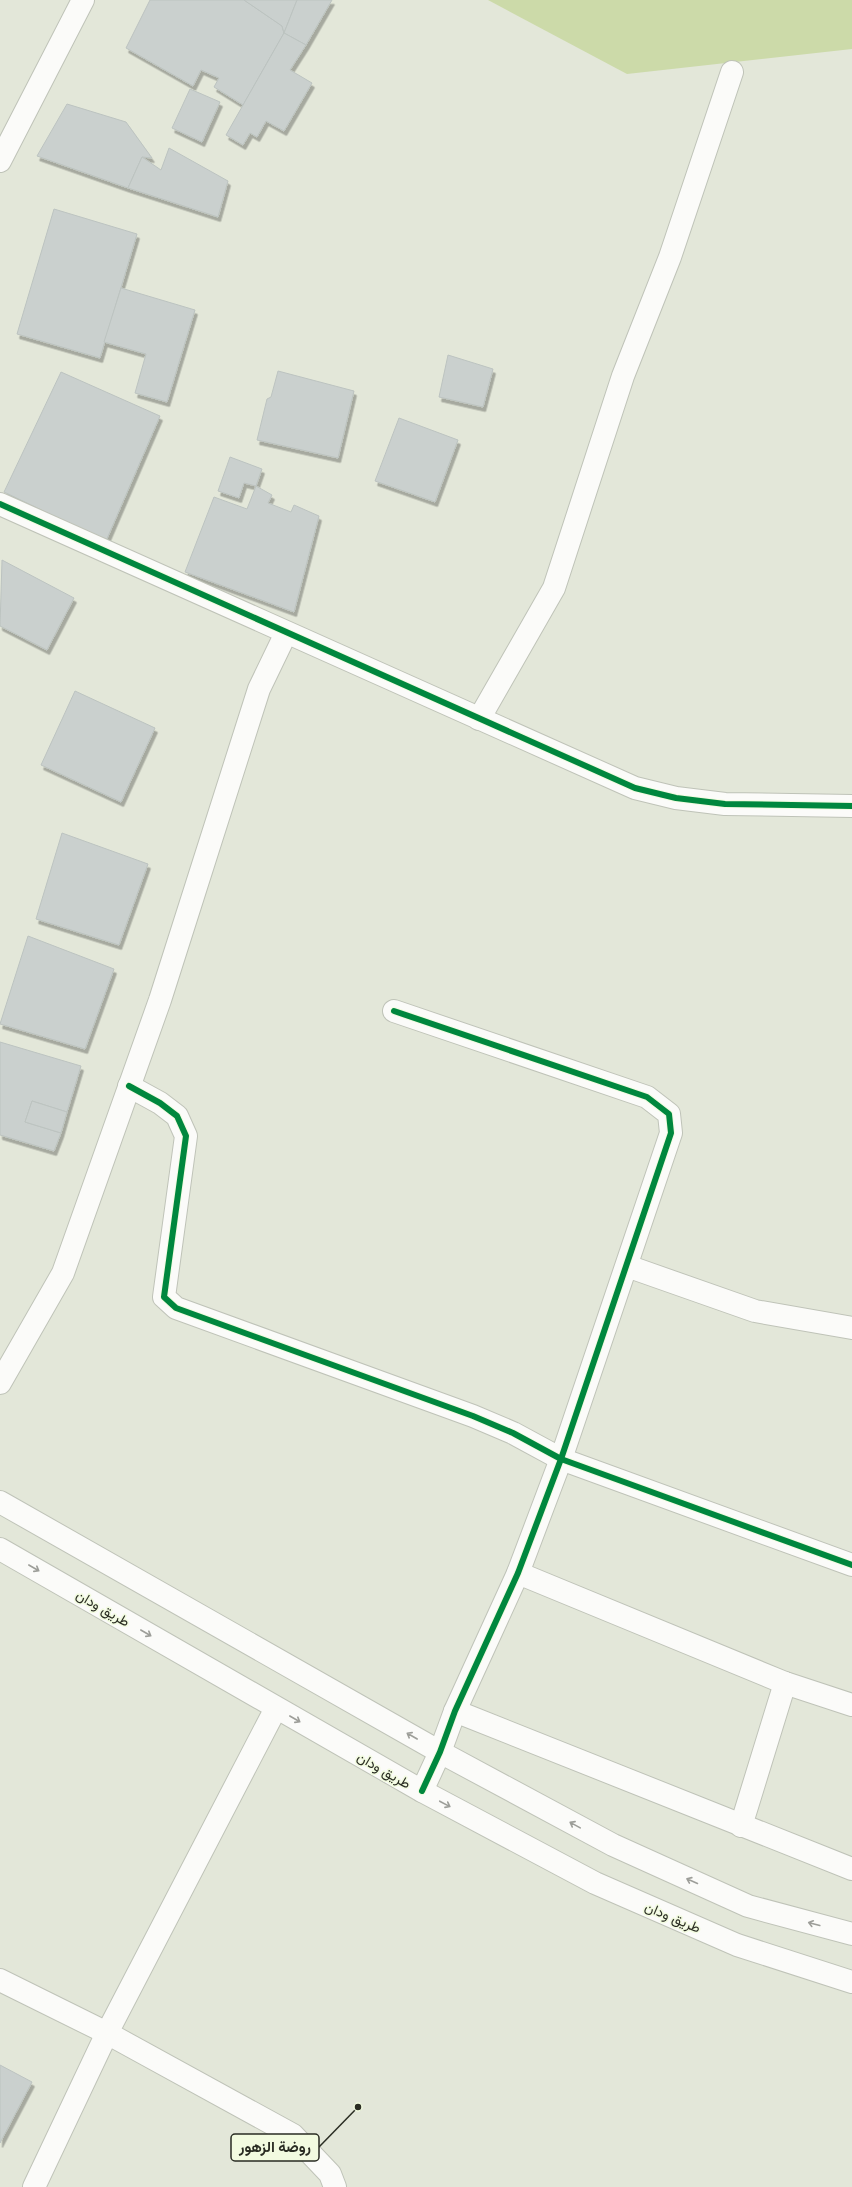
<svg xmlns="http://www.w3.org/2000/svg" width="852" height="2187" font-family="Poppins,Vazirmatn,sans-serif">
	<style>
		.green { fill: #ccdaa9 }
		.building { fill: #cad0ce; stroke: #bcc3c0; filter: url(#shadow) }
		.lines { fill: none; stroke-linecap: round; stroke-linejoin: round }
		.minor-casing { stroke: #bfc3b8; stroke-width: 24 }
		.tertiary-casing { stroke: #bfc3b8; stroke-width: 24 }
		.primary-casing { stroke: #bfc3b8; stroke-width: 24 }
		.minor { stroke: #fbfbf9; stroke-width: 22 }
		.tertiary { stroke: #fbfbf9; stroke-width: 22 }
		.primary { stroke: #fbfbf9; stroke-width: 22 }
		.cycleway-casing { stroke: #f2fbe0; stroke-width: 8 }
		.cycleway { stroke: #00873e; stroke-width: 6 }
		.oneway { stroke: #9d9e99 }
		.labels { text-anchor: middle; stroke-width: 3; stroke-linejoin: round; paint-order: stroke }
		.street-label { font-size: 14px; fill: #2a2d23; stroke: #f2fbe0 }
		.leader { fill: none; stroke: #2a2d23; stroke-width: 1.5 }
		.callout-dot { fill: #2a2d23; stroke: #f2fbe0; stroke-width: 1.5 }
		.callout { fill: #f2fbe0; stroke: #2a2d23; stroke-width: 1.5 }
		.callout-label { font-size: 15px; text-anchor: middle; font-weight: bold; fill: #2a2d23 }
	</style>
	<defs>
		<filter id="shadow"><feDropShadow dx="2.5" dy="4.5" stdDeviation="0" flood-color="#0004"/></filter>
	</defs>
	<rect width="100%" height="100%" fill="#e3e7d9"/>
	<path class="green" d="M488 0H852V49L627 74Z"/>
	<g class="building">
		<path d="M150 0H244L282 26 284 33 243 105 214 87 219 78 201 70 193 86 126 48Z"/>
		<path d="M244 0H297L284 33 282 26Z"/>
		<path d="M297 0H332L306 45 284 33Z"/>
		<path d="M284 33 306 45 290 70 312 83 284 131 266 121 257 137 250 133 243 145 226 135Z"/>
		<path d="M190 89 220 102 202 142 172 128Z"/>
		<path d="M67 104 126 122 152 158 142 157 128 188 37 156Z"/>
		<path d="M169 148 228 181 218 217 128 188 142 157 161 170Z"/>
		<path d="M54 209 137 234 100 358 17 334Z"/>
		<path d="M121 288 195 310 167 402 135 393 146 354 104 342Z"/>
		<path d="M448 355 493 369 483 407 439 397Z"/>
		<path d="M278 371 354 391 338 458 257 440 267 399 271 397Z"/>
		<path d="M61 372 160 416 106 541 4 492Z"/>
		<path d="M399 418 458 440 435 502 375 481Z"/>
		<path d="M230 457 262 469 256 486 244 483 239 498 218 491Z"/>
		<path d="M256 486 272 495 268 503 291 512 294 505 319 516 294 612 185 572 214 497 247 509Z"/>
		<path d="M2 560 74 598 47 650 0 626Z"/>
		<path d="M75 691 155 728 121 802 41 765Z"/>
		<path d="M62 833 148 864 119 945 36 919Z"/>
		<path d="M28 936 114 969 85 1049 0 1024Z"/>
		<path d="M0 1042 81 1066 67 1112 32 1101 25 1122 61 1133 54 1151 0 1135Z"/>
		<path d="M32 1101 67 1112 61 1133 25 1122Z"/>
		<path d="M0 2065 32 2082 0 2143Z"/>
	</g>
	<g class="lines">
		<defs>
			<g id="minor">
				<path d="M479 719 554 588 623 376 670 257 732 72"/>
				<path d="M394 1011 647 1097 669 1114 671 1133 561 1459 518 1573 455 1711 440 1752 422 1791"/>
				<path d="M129 1086 160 1103 177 1116 186 1136 164 1297 176 1308 473 1416 513 1433 561 1459 852 1565"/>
				<path d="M627 1266 755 1311 852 1328"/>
				<path d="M0 1383 63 1273 160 1000 259 689 286 633"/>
				<path d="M518 1573 785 1683 852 1705"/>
				<path d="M455 1711 852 1869"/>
				<path d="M741 1826 785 1683"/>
				<path d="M0 1980 107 2033 293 2135 330 2174 335 2187"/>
				<path d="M34 2187 107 2033 276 1708"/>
			</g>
			<g id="tertiary">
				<path d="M0 161 83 0"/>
				<path d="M0 504 635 788 676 798 725 804 852 806"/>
			</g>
			<g id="primary">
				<path d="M0 1502 440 1752 613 1845 748 1906 852 1934"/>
				<path d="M0 1549 422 1791 595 1883 737 1945 852 1982"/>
			</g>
		</defs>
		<use href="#minor" class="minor-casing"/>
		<use href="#tertiary" class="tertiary-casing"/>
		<use href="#primary" class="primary-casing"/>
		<use href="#minor" class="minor"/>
		<use href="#tertiary" class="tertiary"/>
		<use href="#primary" class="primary"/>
		<defs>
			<g id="cycleway">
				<path d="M0 504 635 788 676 798 725 804 852 806"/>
				<path d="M394 1011 647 1097 669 1114 671 1133 561 1459 518 1573 455 1711 440 1752 422 1791"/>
				<path d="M129 1086 160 1103 177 1116 186 1136 164 1297 176 1308 473 1416 513 1433 561 1459 852 1565"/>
			</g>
		</defs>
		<use href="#cycleway" class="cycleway-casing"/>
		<use href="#cycleway" class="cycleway"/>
	</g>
	<defs><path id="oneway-shaft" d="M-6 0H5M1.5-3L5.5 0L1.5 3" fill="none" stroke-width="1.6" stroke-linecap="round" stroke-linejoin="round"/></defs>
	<g class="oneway">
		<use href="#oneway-shaft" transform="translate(34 1568) rotate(30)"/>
		<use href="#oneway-shaft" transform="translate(146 1633) rotate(30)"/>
		<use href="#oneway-shaft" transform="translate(295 1719) rotate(30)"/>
		<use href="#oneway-shaft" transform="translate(412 1736) rotate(-150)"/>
		<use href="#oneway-shaft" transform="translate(445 1804) rotate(28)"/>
		<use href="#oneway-shaft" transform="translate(575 1825) rotate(-151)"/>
		<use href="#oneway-shaft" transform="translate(692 1881) rotate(-156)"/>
		<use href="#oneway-shaft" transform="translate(814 1924) rotate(-165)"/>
	</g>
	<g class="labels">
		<g class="street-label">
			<text transform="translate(103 1608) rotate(30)" y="5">طريق ودان</text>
			<text transform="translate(384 1770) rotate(30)" y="5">طريق ودان</text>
			<text transform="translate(673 1917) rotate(23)" y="5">طريق ودان</text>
		</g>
	</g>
	<path class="leader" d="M358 2107L319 2147"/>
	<circle class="callout-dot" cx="358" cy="2107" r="4"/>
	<rect class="callout" x="231" y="2134" width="88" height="27" rx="4"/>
	<g class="callout-label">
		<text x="275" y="2152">روضة الزهور</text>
	</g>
</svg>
